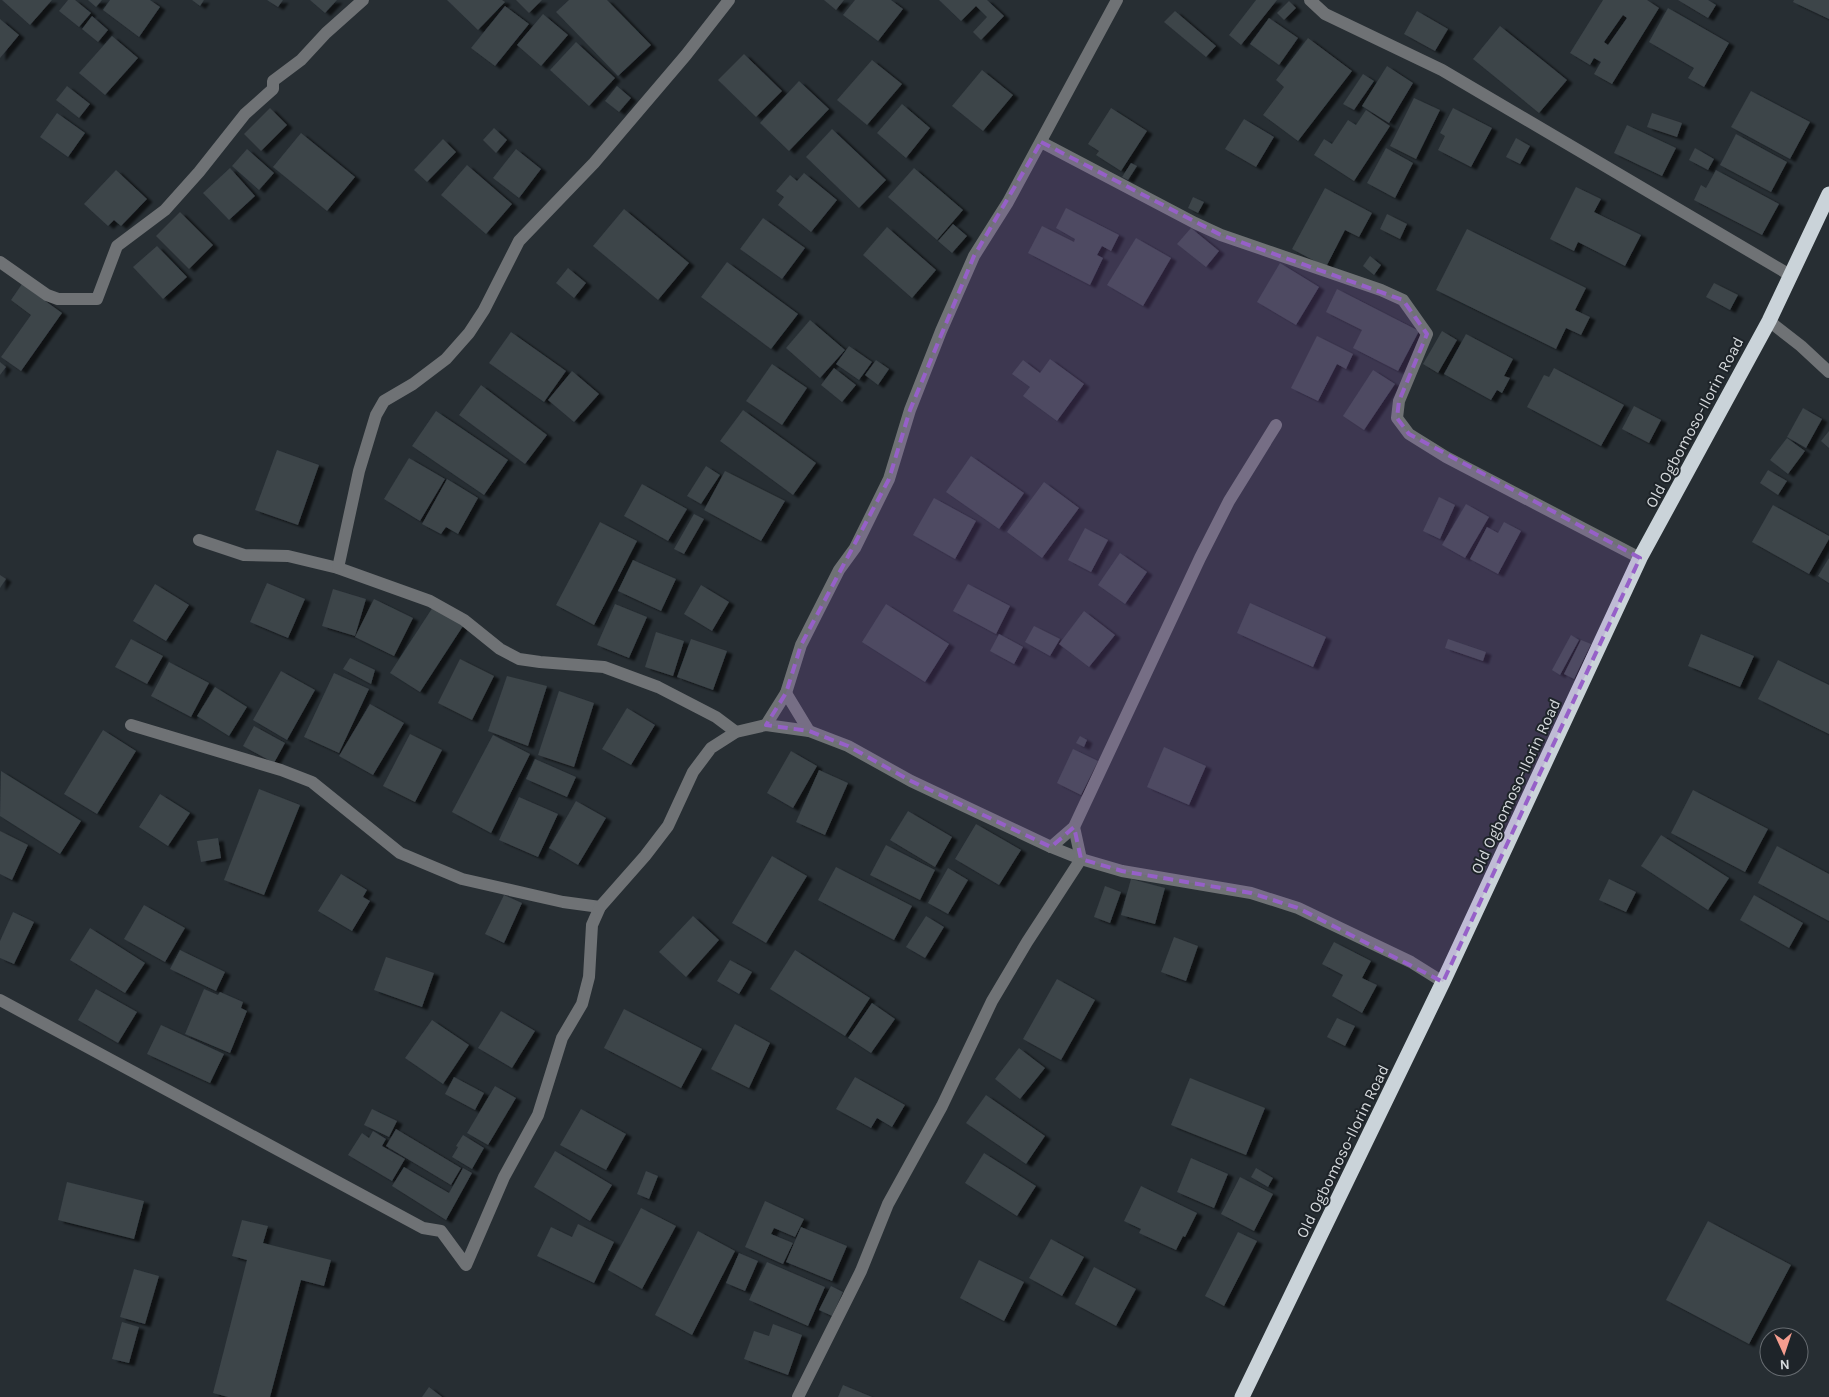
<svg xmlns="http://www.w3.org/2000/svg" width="1829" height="1397" font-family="Karla,sans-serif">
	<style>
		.building { fill: #3c4449; fill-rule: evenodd; filter: url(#shadow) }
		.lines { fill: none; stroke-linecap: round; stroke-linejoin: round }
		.minor { stroke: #6f7275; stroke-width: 12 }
		.highway { stroke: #cad3d9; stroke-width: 15 }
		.marked { fill: #9660c8; fill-opacity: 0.2; stroke: #9660c8; stroke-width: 4; stroke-dasharray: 10 6; stroke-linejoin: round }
		.labels { text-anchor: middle; stroke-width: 4; stroke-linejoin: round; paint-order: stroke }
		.street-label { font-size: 16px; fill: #d5d9dc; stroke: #1e2429 }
	</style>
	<defs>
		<filter id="shadow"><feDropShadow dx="5.5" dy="3" stdDeviation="1" flood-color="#0009"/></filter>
	</defs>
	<rect width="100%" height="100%" fill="#272e33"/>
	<g class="building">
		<path d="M2 0H52L30 25Z"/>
		<path d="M68 0H75L91 13 79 27 59 11Z"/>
		<path d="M88 0H102L96 7Z"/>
		<path d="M110 0H150L160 7 139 37 103 10Z"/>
		<path d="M192 0H204L200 6Z"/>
		<path d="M267 0H283L278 7Z"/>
		<path d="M310 0H337L325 13Z"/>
		<path d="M447 0H502L505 2 478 30Z"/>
		<path d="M516 0H542L529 13Z"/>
		<path d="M569 0H607L651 45 618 76 556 12Z"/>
		<path d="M824 0H844L836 10Z"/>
		<path d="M855 0H891L903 9 878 41 843 15Z"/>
		<path d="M939 0H987L1004 16 981 40 973 32 987 17 976 6 961 21Z"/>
		<path d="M1256 0H1277L1241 45 1229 35Z"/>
		<path d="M1603 0H1647L1659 8 1612 84 1594 74 1601 62 1594 58 1590 65 1570 53ZM1623 15 1627 18 1608 45 1604 42Z"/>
		<path d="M1678 0H1708L1716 5 1708 18Z"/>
		<path d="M1794 0H1829V19L1793 2Z"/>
		<path d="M1289 1 1296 8 1284 20 1277 13Z"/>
		<path d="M505 6 529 24 495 66 471 48Z"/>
		<path d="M1668 8 1729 43 1704 87 1688 78 1694 68 1649 42Z"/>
		<path d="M1175 11 1216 46 1206 57 1164 22Z"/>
		<path d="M1417 11 1448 29 1435 51 1404 34Z"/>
		<path d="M543 14 568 35 541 66 517 45Z"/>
		<path d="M92 16 108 30 98 42 82 29Z"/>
		<path d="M1269 18 1298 38 1279 65 1250 44Z"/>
		<path d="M0 19 19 35 0 58Z"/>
		<path d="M1500 26 1567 80 1539 113 1473 59Z"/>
		<path d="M112 36 138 58 105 95 79 73Z"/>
		<path d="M1308 38 1352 71 1298 141 1263 115 1284 87 1276 80Z"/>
		<path d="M576 42 615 78 589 106 550 70Z"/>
		<path d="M744 54 782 91 756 117 718 80Z"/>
		<path d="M872 60 902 84 867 125 837 100Z"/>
		<path d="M1387 66 1413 83 1389 123 1362 106Z"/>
		<path d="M982 70 1013 95 983 131 952 106Z"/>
		<path d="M1363 74 1374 81 1354 110 1343 104Z"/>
		<path d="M799 81 829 109 789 151 760 123Z"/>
		<path d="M67 86 90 104 79 118 56 100Z"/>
		<path d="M617 86 631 98 619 112 605 101Z"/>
		<path d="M1751 91 1810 122 1790 159 1731 127Z"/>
		<path d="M1414 98 1440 110 1416 159 1390 146Z"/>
		<path d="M902 104 930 128 906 158 877 133Z"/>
		<path d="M270 108 287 125 261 151 244 134Z"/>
		<path d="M1111 108 1147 131 1121 171 1096 155 1099 151 1088 144Z"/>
		<path d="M1453 108 1492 128 1471 167 1438 150 1445 136 1440 133Z"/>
		<path d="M1366 110 1390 126 1354 181 1314 155 1324 139 1332 144 1348 120 1356 125Z"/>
		<path d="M57 113 85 133 68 157 40 137Z"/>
		<path d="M1652 113 1682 123 1677 137 1647 127Z"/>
		<path d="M1244 119 1274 137 1256 167 1225 149Z"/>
		<path d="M1627 125 1676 148 1662 176 1614 153Z"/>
		<path d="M494 128 507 140 496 153 483 140Z"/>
		<path d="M832 129 886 180 859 208 806 157Z"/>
		<path d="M301 133 355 177 327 211 273 167Z"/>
		<path d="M1736 134 1787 162 1771 192 1720 165Z"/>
		<path d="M1516 138 1530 146 1520 164 1506 157Z"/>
		<path d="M443 139 456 152 427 182 414 170Z"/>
		<path d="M1386 148 1413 163 1395 198 1367 183Z"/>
		<path d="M1695 148 1714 159 1708 170 1689 160Z"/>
		<path d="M247 149 274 173 259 190 232 166Z"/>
		<path d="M516 149 541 169 519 198 493 178Z"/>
		<path d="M1131 163 1137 166 1128 180 1122 177Z"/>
		<path d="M467 165 512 204 486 234 441 195Z"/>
		<path d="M230 168 255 196 229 220 203 193Z"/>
		<path d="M914 168 963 210 937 240 888 197Z"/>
		<path d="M116 170 147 199 121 226 114 220 108 226 84 204Z"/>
		<path d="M1716 170 1779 204 1762 235 1694 200 1701 185 1706 188Z"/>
		<path d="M804 173 837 200 811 232 778 205 784 197 776 191 790 175 797 181Z"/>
		<path d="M1576 187 1601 199 1594 212 1641 235 1625 266 1578 242 1574 251 1550 239Z"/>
		<path d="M1325 188 1372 213 1359 237 1345 230 1326 267 1292 249Z"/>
		<path d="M1193 197 1204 202 1198 213 1188 208Z"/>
		<path d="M1066 208 1119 235 1111 251 1102 246 1097 255 1103 258 1090 285 1028 253 1042 226 1074 242 1075 239 1056 228Z"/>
		<path d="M624 209 689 263 658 300 593 246Z"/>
		<path d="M180 212 213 245 189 269 156 236Z"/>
		<path d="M1387 214 1407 224 1400 239 1380 229Z"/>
		<path d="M763 218 805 248 782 279 740 249Z"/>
		<path d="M953 224 967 236 952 253 938 241Z"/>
		<path d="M887 227 936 270 912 298 863 255Z"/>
		<path d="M1191 228 1219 251 1206 267 1177 244Z"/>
		<path d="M1467 229 1586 288 1575 310 1590 317 1581 335 1566 328 1556 349 1436 290Z"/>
		<path d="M1136 238 1171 258 1143 306 1107 285Z"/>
		<path d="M157 246 187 277 163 299 133 267Z"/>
		<path d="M1370 256 1381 265 1374 275 1363 266Z"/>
		<path d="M727 262 798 314 771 349 701 297Z"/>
		<path d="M1280 263 1319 287 1296 325 1257 302Z"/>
		<path d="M568 268 586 283 574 298 556 283Z"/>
		<path d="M1714 283 1738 295 1730 310 1706 297Z"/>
		<path d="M22 284 62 313 21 371 1 357 31 315 11 300Z"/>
		<path d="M1337 289 1419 331 1398 371 1353 348 1362 330 1326 312Z"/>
		<path d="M810 320 845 350 820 378 786 348Z"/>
		<path d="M1442 331 1457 340 1438 373 1423 364Z"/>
		<path d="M511 332 566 371 544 402 489 363Z"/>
		<path d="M1466 334 1513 359 1504 376 1510 378 1502 393 1497 390 1491 400 1444 374Z"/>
		<path d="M1317 336 1353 354 1346 369 1337 364 1318 401 1291 388Z"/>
		<path d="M849 346 872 362 859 380 836 364Z"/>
		<path d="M1050 359 1084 384 1057 421 1023 396 1030 387 1012 374 1023 360 1040 373Z"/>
		<path d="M876 360 889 369 878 385 865 375Z"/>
		<path d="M0 362 6 367 0 375Z"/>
		<path d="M772 364 807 388 782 425 746 401Z"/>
		<path d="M834 368 856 385 842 402 821 385Z"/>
		<path d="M1554 368 1624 405 1601 446 1527 407 1544 375 1549 377Z"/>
		<path d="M1373 370 1395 384 1364 430 1343 416Z"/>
		<path d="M572 371 599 394 574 422 548 400Z"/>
		<path d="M481 385 547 435 525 464 459 415Z"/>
		<path d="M1634 406 1661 420 1649 443 1622 429Z"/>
		<path d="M1803 408 1822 419 1806 448 1787 437Z"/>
		<path d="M743 410 816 463 793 495 720 441Z"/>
		<path d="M436 411 508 460 484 495 412 446Z"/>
		<path d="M1829 431V448L1821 441Z"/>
		<path d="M1787 438 1805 451 1788 474 1770 460Z"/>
		<path d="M277 450 319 465 298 525 255 510Z"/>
		<path d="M971 456 1024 493 999 529 946 492Z"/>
		<path d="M409 458 445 479 420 521 384 499Z"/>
		<path d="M706 466 720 475 701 504 687 496Z"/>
		<path d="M1768 470 1787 481 1778 495 1760 483Z"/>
		<path d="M725 471 785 501 761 541 704 510Z"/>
		<path d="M447 479 478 498 458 534 446 527 441 534 422 524Z"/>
		<path d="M1044 482 1079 508 1042 558 1007 532Z"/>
		<path d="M642 484 687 509 668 541 624 516Z"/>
		<path d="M1439 497 1455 505 1440 539 1423 531Z"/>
		<path d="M934 498 976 521 955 559 913 535Z"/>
		<path d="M1466 504 1489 517 1465 558 1442 545Z"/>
		<path d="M1773 505 1829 536V539L1809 574 1752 542Z"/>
		<path d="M694 514 704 519 684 554 674 549Z"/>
		<path d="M600 522 637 541 594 625 556 605Z"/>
		<path d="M1504 522 1521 531 1498 574 1470 559 1487 527 1498 533Z"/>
		<path d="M1085 528 1108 540 1091 572 1068 560Z"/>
		<path d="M1120 553 1147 572 1125 604 1098 585Z"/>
		<path d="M1829 558V583L1818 576Z"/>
		<path d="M633 560 676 579 661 611 618 591Z"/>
		<path d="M0 575 6 579 0 588Z"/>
		<path d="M267 583 305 599 288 638 250 622Z"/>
		<path d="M155 584 189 605 166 641 133 621Z"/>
		<path d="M968 584 1010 606 996 634 953 611Z"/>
		<path d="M701 585 729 602 712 631 684 614Z"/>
		<path d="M333 589 366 599 355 636 322 626Z"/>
		<path d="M374 599 413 618 394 656 355 637Z"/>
		<path d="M1250 603 1326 637 1313 667 1237 633Z"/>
		<path d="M615 604 647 617 629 658 597 645Z"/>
		<path d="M886 604 949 644 925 682 862 642Z"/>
		<path d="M433 607 463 626 420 692 390 673Z"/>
		<path d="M1084 611 1115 635 1089 667 1059 644Z"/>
		<path d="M1034 626 1060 639 1050 656 1025 642Z"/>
		<path d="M656 632 684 641 673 676 645 667Z"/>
		<path d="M999 634 1023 647 1014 664 990 651Z"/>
		<path d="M1701 634 1754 656 1740 687 1688 666Z"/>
		<path d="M1571 635 1579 640 1560 675 1552 670Z"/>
		<path d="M131 639 163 656 147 684 115 667Z"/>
		<path d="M691 639 727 651 713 690 677 677Z"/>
		<path d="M1448 639 1486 652 1483 661 1445 648Z"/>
		<path d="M1581 640 1591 644 1574 679 1564 674Z"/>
		<path d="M350 658 375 670 371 684 343 669Z"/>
		<path d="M460 659 494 676 472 720 438 703Z"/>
		<path d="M1778 660 1829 685V734L1758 699Z"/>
		<path d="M169 662 209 683 191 717 151 696Z"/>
		<path d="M281 671 315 690 287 740 253 720Z"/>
		<path d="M334 673 369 689 339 753 304 737Z"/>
		<path d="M507 676 547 686 528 746 488 731Z"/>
		<path d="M215 687 247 707 229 736 197 716Z"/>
		<path d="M559 691 594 703 574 767 538 755Z"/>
		<path d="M370 704 404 723 373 775 339 756Z"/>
		<path d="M627 708 655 725 631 765 602 749Z"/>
		<path d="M254 726 285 743 274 763 243 746Z"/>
		<path d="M103 730 136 751 97 814 64 794Z"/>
		<path d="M410 734 442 750 415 802 383 786Z"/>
		<path d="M493 735 530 754 491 833 452 812Z"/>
		<path d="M1080 736 1087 740 1084 747 1076 743Z"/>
		<path d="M1164 747 1206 766 1189 805 1147 787Z"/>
		<path d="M1073 749 1098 761 1081 795 1057 783Z"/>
		<path d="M791 751 817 766 793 808 767 793Z"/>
		<path d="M535 759 576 777 567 797 526 779Z"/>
		<path d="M819 770 848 783 825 835 796 822Z"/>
		<path d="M1 771 81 821 60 854 0 816Z"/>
		<path d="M259 789 300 805 264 895 224 880Z"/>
		<path d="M1693 790 1768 829 1745 872 1671 833Z"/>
		<path d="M160 794 190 813 168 846 139 827Z"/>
		<path d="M519 797 558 814 538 857 499 840Z"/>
		<path d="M576 801 606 818 578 865 549 848Z"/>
		<path d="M908 811 952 837 935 867 890 840Z"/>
		<path d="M976 824 1021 850 999 885 955 859Z"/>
		<path d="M0 831 28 845 12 880 0 874Z"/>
		<path d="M1661 835 1729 878 1708 910 1641 866Z"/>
		<path d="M218 838 221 858 201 862 197 841Z"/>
		<path d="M886 845 935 870 920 900 870 875Z"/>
		<path d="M1777 846 1829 874V921L1758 883Z"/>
		<path d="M772 856 807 876 766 943 732 923Z"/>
		<path d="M836 867 912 906 894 940 818 900Z"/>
		<path d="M948 868 968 880 948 914 928 903Z"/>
		<path d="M341 874 367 890 363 897 370 901 352 931 318 911Z"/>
		<path d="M1131 879 1165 888 1155 924 1121 915Z"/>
		<path d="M1609 879 1636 892 1626 912 1599 900Z"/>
		<path d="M1105 886 1121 892 1110 923 1094 917Z"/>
		<path d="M504 895 522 903 504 943 485 934Z"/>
		<path d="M1754 895 1803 923 1789 948 1740 920Z"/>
		<path d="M144 905 185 928 165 962 124 939Z"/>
		<path d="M13 912 34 922 14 964 0 958V941Z"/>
		<path d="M693 916 719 940 686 977 659 952Z"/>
		<path d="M926 916 944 927 925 958 906 947Z"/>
		<path d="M90 928 145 963 125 993 70 960Z"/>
		<path d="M1174 937 1198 946 1186 981 1161 972Z"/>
		<path d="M1334 942 1371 961 1362 978 1377 985 1362 1013 1332 996 1343 975 1322 964Z"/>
		<path d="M180 950 225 972 216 991 170 969Z"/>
		<path d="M795 950 870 998 845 1036 770 989Z"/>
		<path d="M386 957 434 973 422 1007 374 990Z"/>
		<path d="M730 960 752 972 739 994 717 981Z"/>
		<path d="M1057 979 1095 1000 1061 1060 1023 1039Z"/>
		<path d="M96 989 137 1012 118 1043 78 1020Z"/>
		<path d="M204 989 218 995 220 992 243 1002 241 1008 247 1011 230 1053 185 1034Z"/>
		<path d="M872 1003 895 1019 871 1053 848 1038Z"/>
		<path d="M624 1009 702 1049 681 1088 604 1048Z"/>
		<path d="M501 1011 535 1031 512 1068 478 1048Z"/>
		<path d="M1337 1018 1355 1026 1345 1046 1327 1037Z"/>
		<path d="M432 1020 469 1045 443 1084 405 1058Z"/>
		<path d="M735 1024 770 1043 749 1088 711 1069Z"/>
		<path d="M161 1025 224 1054 210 1083 147 1054Z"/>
		<path d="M1019 1048 1045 1068 1020 1099 995 1079Z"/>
		<path d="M454 1077 484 1093 475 1110 445 1094Z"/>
		<path d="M855 1077 905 1105 892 1127 877 1118 871 1128 836 1109Z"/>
		<path d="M1190 1078 1265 1108 1246 1155 1171 1125Z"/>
		<path d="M495 1086 516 1098 488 1145 467 1133Z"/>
		<path d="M986 1095 1045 1136 1026 1164 966 1123Z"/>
		<path d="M372 1109 397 1121 389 1137 364 1125Z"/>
		<path d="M581 1109 626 1134 606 1170 560 1145Z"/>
		<path d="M396 1129 461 1168 451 1185 386 1146Z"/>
		<path d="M373 1131 386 1139 382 1146 405 1159 392 1181 348 1155 362 1133 369 1138Z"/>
		<path d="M463 1135 484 1148 472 1169 452 1157 458 1147 456 1146Z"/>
		<path d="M555 1151 612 1185 590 1221 534 1187Z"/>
		<path d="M984 1153 1036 1186 1017 1216 965 1183Z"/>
		<path d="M1191 1158 1228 1174 1214 1208 1177 1192Z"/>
		<path d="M404 1167 449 1193 463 1168 472 1173 446 1220 392 1186Z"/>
		<path d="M1256 1168 1273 1178 1268 1187 1251 1177Z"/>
		<path d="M646 1171 658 1176 649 1199 637 1194Z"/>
		<path d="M1240 1177 1273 1194 1254 1231 1221 1214Z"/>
		<path d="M67 1182 144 1201 134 1239 58 1220Z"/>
		<path d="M1141 1186 1197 1213 1185 1237 1183 1236 1176 1250 1139 1233 1141 1229 1124 1221Z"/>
		<path d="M765 1201 804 1219 795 1237 774 1228 771 1234 793 1243 783 1264 745 1247Z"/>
		<path d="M641 1208 676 1226 642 1289 608 1270Z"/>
		<path d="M242 1220 268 1226 263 1243 331 1260 324 1286 301 1280 270 1397H228L213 1393 247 1260 232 1256Z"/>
		<path d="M1708 1221 1791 1265 1749 1344 1666 1300Z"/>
		<path d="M578 1224 614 1242 594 1283 537 1256 551 1227 572 1237Z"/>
		<path d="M801 1227 847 1246 832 1281 786 1262Z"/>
		<path d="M698 1231 735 1251 692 1335 655 1315Z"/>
		<path d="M1238 1232 1257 1241 1224 1306 1205 1296Z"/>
		<path d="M1051 1239 1084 1257 1062 1296 1029 1278Z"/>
		<path d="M739 1253 758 1261 745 1291 726 1283Z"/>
		<path d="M979 1260 1024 1282 1004 1321 960 1298Z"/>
		<path d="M767 1262 825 1287 808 1326 749 1300Z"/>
		<path d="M1094 1267 1136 1289 1116 1326 1075 1304Z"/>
		<path d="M134 1269 159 1276 145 1324 120 1317Z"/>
		<path d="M831 1286 843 1292 832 1316 819 1310Z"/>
		<path d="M122 1322 139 1327 129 1363 112 1359Z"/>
		<path d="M773 1324 802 1335 788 1375 744 1359 754 1331 769 1336Z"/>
		<path d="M843 1385 872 1397H838Z"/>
		<path d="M429 1387 442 1397H422Z"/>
	</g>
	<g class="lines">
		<g class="minor">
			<path d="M1310 0 1325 14 1442 70 1790 275"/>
			<path d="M1041 142 1195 223 1221 235 1381 290 1403 300 1427 334 1399 401 1397 418 1409 434 1446 457 1640 558"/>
			<path d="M0 262 47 295 58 299H97L117 246 165 210 199 172 245 114 273 89V81L301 60 326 33 363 0"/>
			<path d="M1769 321 1801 346 1829 372"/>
			<path d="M199 540 244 555 288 556 338 568 430 601 464 620 500 649 519 659 540 662 604 667 658 687 716 717 736 732"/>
			<path d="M338 568 359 471 376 415 384 401 413 384 446 359 469 333 484 310 519 241 594 163 686 55 729 0"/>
			<path d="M786 693 809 731"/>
			<path d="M131 725 281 770 312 782 400 853 462 879 563 902 600 907"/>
			<path d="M766 725 786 693 801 645 839 570 855 548 889 479 910 410 941 331 974 256 1008 202 1117 0"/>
			<path d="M1051 847 1074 827 1200 558 1229 501 1276 425"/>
			<path d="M0 1000 423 1228 441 1231 466 1265 504 1177 538 1115 562 1038 582 1004 589 977 592 925 600 907 645 856 668 826 693 772 711 748 736 732 766 725 809 731 848 746 911 781 1051 847 1081 859 1122 871 1251 893 1298 908 1411 962 1443 982"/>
			<path d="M798 1397 861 1271 888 1204 942 1106 992 1001 1027 942 1081 859 1074 827"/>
		</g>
		<path class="highway" d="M1242 1397 1443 982 1640 558 1769 321 1829 194"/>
	</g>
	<path class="marked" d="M1041 142 1221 235 1403 300 1427 334 1399 401 1397 418 1409 434 1640 558 1443 982 1298 908 1251 893 1122 871 1081 859 1074 827 1051 847 911 781 848 746 809 731 766 725 786 693 801 645 889 479 910 410 974 256Z"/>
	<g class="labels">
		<g class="street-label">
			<text transform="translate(1694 422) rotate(-62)" y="6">Old Ogbomoso-Ilorin Road</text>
			<text transform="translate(1515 786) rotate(-65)" y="6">Old Ogbomoso-Ilorin Road</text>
			<text transform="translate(1342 1151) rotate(-64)" y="6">Old Ogbomoso-Ilorin Road</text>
		</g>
	</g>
	<g transform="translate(1784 1352) rotate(177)"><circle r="24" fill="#1e2429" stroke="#676c71"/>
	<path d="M0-4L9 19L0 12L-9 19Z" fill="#f59d8f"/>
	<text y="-8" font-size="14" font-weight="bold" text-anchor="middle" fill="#d5d9dc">N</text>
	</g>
</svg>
